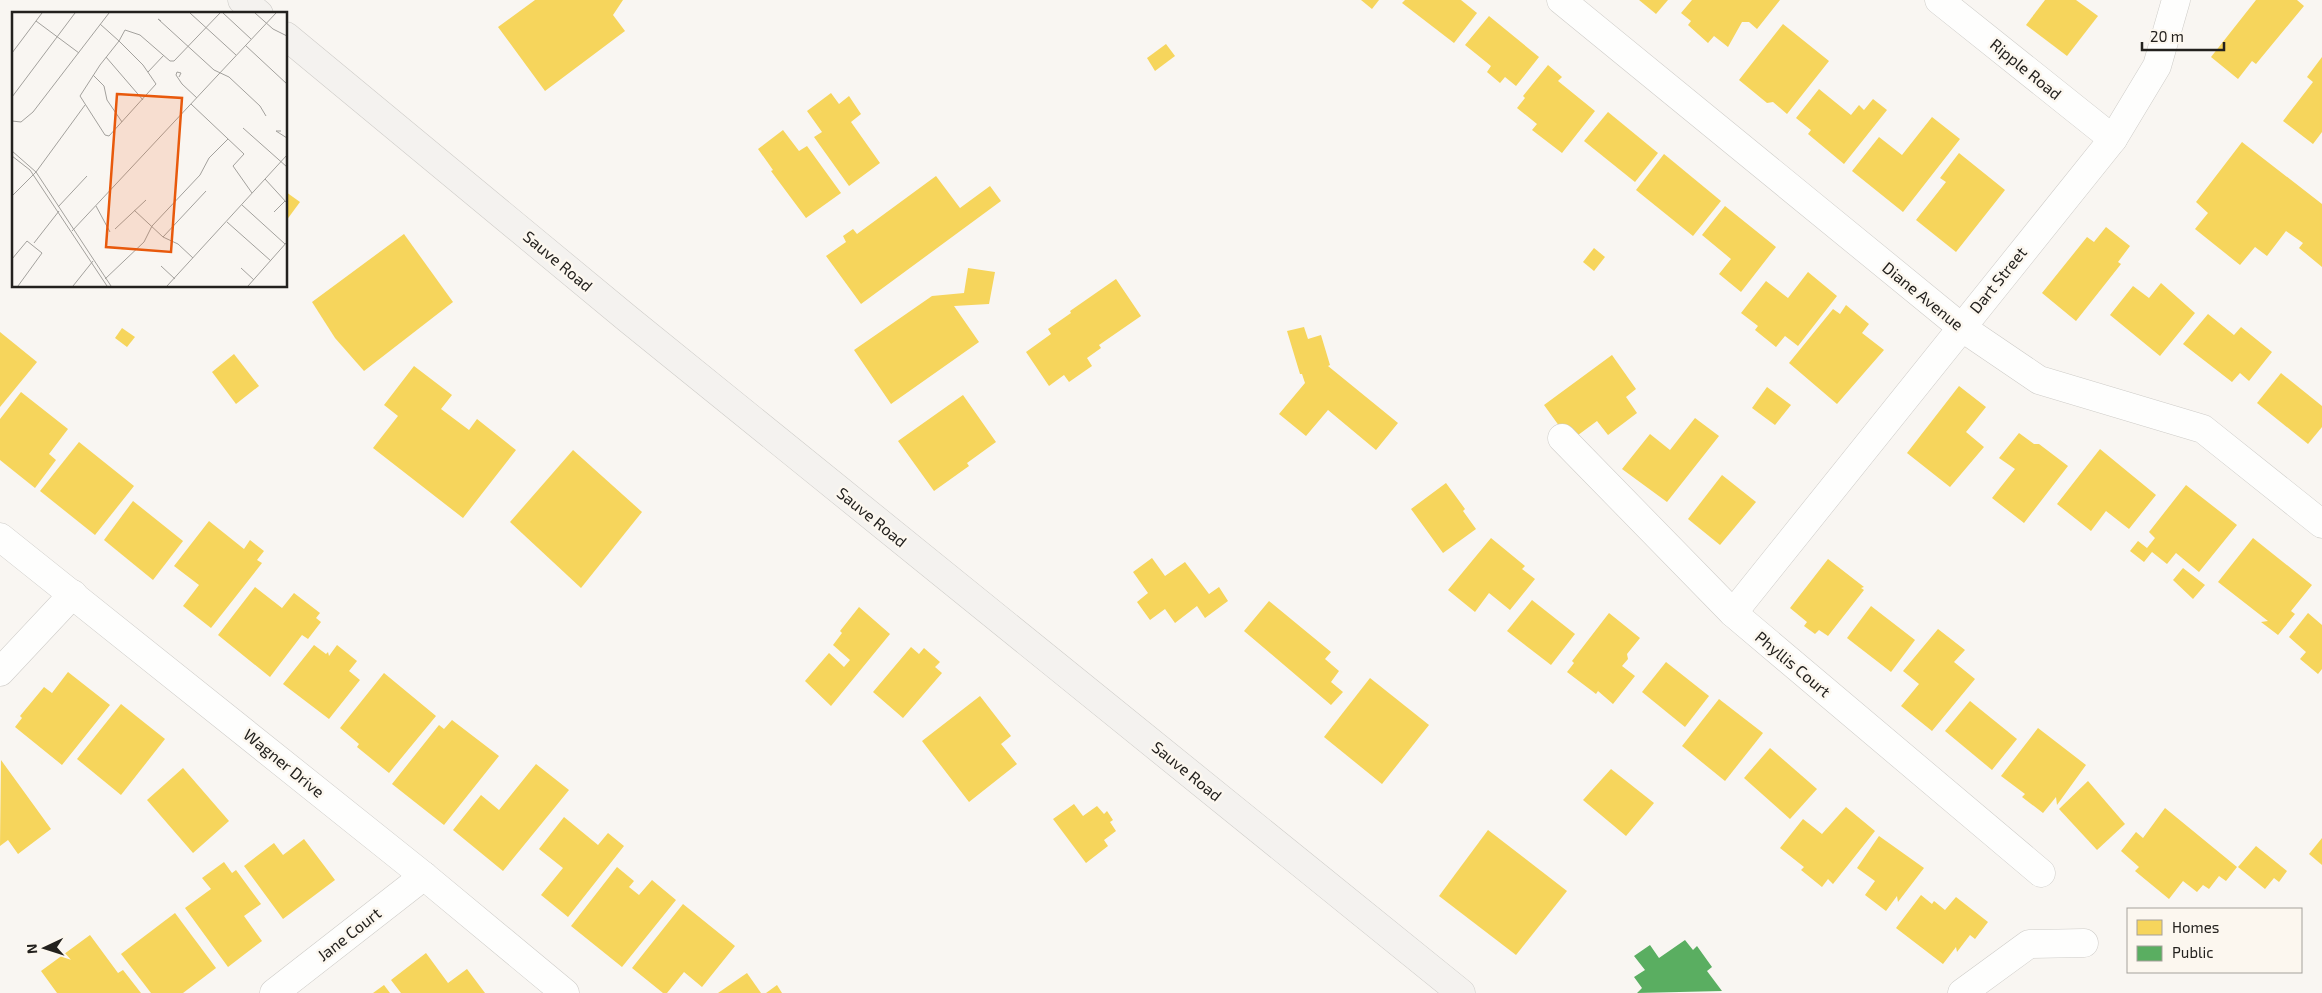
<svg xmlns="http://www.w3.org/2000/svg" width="2322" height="993" font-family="'Exo 2',sans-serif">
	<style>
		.homes { fill: #f6d55c }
		.public { fill: #5aae61 }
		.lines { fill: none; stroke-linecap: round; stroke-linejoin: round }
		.street-casing { stroke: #ceccc8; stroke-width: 29 }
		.secondary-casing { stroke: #ceccc8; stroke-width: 29 }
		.street { stroke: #fefefd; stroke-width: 28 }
		.secondary { stroke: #f4f2ef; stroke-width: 28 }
		.labels { text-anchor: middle; stroke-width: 5; stroke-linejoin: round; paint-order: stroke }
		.street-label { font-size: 16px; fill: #23211e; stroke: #fcf7ef }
		.inset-road { fill: none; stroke: #a3a19d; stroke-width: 1 }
		.view { fill: #e8590c; fill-opacity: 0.15; stroke: #e8590c; stroke-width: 2.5 }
		.inset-edge { fill: none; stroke: #23211e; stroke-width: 2.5 }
	</style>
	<rect width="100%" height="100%" fill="#f9f6f2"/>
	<g class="homes">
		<path d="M535 0H623L613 15 625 31 545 91 498 27Z"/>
		<path d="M1361 0H1379L1372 9Z"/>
		<path d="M1405 0H1461L1477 13 1454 43 1402 3Z"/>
		<path d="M1639 0H1668L1656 14Z"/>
		<path d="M1692 0H1780L1757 29 1749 22H1742L1728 47 1714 36 1708 43 1688 25 1691 21 1681 13Z"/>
		<path d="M2045 0H2076L2098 16 2067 56 2026 25Z"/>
		<path d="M2256 0H2297L2304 6 2256 64 2252 61 2238 79 2211 57Z"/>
		<path d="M1489 16 1539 57 1516 86 1505 77 1500 83 1487 72 1491 66 1465 45Z"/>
		<path d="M1783 24 1829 61 1787 114 1773 102 1767 103 1739 80Z"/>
		<path d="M1166 44 1175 56 1155 71 1147 58Z"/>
		<path d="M2322 57V132L2313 144 2283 121 2313 82 2307 77Z"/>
		<path d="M1548 65 1562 77 1558 81 1595 111 1562 153 1532 130 1537 124 1517 108 1525 98 1523 96Z"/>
		<path d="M1819 89 1851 115 1859 105 1864 110 1873 99 1887 110 1844 164 1808 134 1811 130 1796 118Z"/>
		<path d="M831 93 839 104 849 96 861 114 851 122 880 163 849 186 814 137 822 132 807 111Z"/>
		<path d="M1608 112 1658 153 1635 182 1584 141Z"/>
		<path d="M1932 117 1960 139 1903 212 1852 171 1879 137 1902 155Z"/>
		<path d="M783 130 799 151 807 146 841 193 806 218 771 171 773 170 758 149Z"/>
		<path d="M2242 142 2322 204V267L2299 248 2303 243 2286 231 2267 256 2255 247 2240 265 2195 229 2208 213 2196 202Z"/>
		<path d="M1959 153 2005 190 1956 252 1916 220 1946 182 1940 178Z"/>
		<path d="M1664 154 1721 201 1693 236 1636 190Z"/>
		<path d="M936 176 960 208 990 186 1001 201 861 304 826 256 846 242 843 236 853 229 857 234Z"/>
		<path d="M286 192 300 202 286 221Z"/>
		<path d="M1725 206 1776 247 1741 292 1719 274 1731 259 1702 235Z"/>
		<path d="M2106 227 2130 246 2118 262 2121 264 2076 321 2042 293 2087 237 2094 242Z"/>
		<path d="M404 234 453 302 364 371 335 338 312 302Z"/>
		<path d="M1594 248 1605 257 1594 271 1583 262Z"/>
		<path d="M968 268 995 272 989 304 954 306 979 342 891 404 854 350 932 296 964 293Z"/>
		<path d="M1808 272 1837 296 1798 346 1785 336 1776 347 1755 330 1758 326 1741 313 1766 281 1788 298Z"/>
		<path d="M1116 279 1141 316 1099 345 1101 348 1087 358 1092 366 1069 382 1064 375 1049 386 1026 352 1051 334 1048 329 1071 313 1070 311Z"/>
		<path d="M2161 283 2195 313 2160 356 2110 315 2133 286 2149 298Z"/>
		<path d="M1846 305 1869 324 1862 333 1884 350 1837 404 1789 363 1833 309 1840 314Z"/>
		<path d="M2208 314 2234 335 2241 327 2272 352 2249 381 2240 373 2232 382 2183 344Z"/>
		<path d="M1304 327 1308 339 1321 335 1330 365 1328 366 1398 423 1376 450 1328 410 1306 436 1279 414 1305 383 1302 374H1300L1287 331Z"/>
		<path d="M122 328 135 337 127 347 115 338Z"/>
		<path d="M0 332 37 362 0 407Z"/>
		<path d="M234 354 259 386 236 404 212 372Z"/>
		<path d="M1612 355 1636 389 1626 397 1637 413 1608 435 1597 421 1570 441 1544 405Z"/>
		<path d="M414 366 452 395 441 409 469 430 477 419 516 450 463 518 373 448 398 416 384 405Z"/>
		<path d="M2281 373 2322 406V427L2308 444 2257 403Z"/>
		<path d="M1959 386 1986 407 1966 432 1984 447 1950 487 1907 453Z"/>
		<path d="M1767 387 1791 405 1775 425 1752 408Z"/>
		<path d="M21 392 68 429 49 454 56 460 35 488 0 460V419Z"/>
		<path d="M963 395 996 442 967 463 969 466 934 491 898 441Z"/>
		<path d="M1695 418 1719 436 1667 502 1622 469 1650 434 1670 450Z"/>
		<path d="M2019 433 2034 444H2039L2068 466 2024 523 1992 498 2015 469 1999 458Z"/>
		<path d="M79 442 134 486 95 535 40 491Z"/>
		<path d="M2100 449 2156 495 2129 529 2106 511 2091 531 2057 504Z"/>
		<path d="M573 450 642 512 581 588 510 522Z"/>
		<path d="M1722 475 1756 502 1720 545 1688 519Z"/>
		<path d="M1446 483 1465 509 1463 511 1476 529 1443 553 1411 509Z"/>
		<path d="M2186 485 2237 525 2199 572 2176 553 2167 564 2152 552 2144 562 2130 551 2138 541 2147 548 2155 538 2149 532Z"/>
		<path d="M133 501 183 541 153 580 104 540Z"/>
		<path d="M209 521 244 549 250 540 264 551 257 560 262 563 211 628 183 606 199 585 174 566Z"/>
		<path d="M1491 538 1525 566 1522 569 1535 579 1510 610 1489 593 1475 612 1448 590Z"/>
		<path d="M2253 538 2312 585 2291 611 2295 614 2278 635 2261 622 2268 621 2218 582Z"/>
		<path d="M1152 558 1165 576 1185 562 1209 594 1219 587 1228 601 1205 618 1197 606 1175 623 1165 609 1150 620 1137 602 1148 593 1133 572Z"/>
		<path d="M1828 559 1864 587 1861 588 1864 590 1828 636 1819 630 1815 634 1804 626 1807 622 1790 608Z"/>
		<path d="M2183 568 2205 585 2193 599 2173 580Z"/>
		<path d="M255 587 282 608 294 593 320 613 316 618 321 622 308 639 302 635 270 677 218 635Z"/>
		<path d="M1532 600 1575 634 1551 665 1507 631Z"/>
		<path d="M1269 601 1331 652 1325 659 1339 671 1331 682 1343 692 1331 705 1244 631Z"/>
		<path d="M1871 606 1915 640 1891 672 1847 638Z"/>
		<path d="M859 607 890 634 831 706 805 681 829 653 844 667 850 660 833 645 842 633 840 631Z"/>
		<path d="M1609 613 1640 638 1627 654 1628 659 1622 666 1635 676 1613 704 1598 691 1596 694 1567 672 1574 663 1572 661Z"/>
		<path d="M2308 613 2322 625V669L2318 674 2300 659 2306 652 2289 637Z"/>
		<path d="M1938 629 1965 650 1954 662 1975 679 1932 731 1901 706 1919 684 1903 671Z"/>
		<path d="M314 645 326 654 328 652 329 656 337 645 357 661 349 671 360 680 329 719 283 684Z"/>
		<path d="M911 647 919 654 924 648 940 662 935 667 942 673 903 718 873 692Z"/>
		<path d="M1666 662 1709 696 1685 727 1642 692Z"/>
		<path d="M68 672 110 705 62 765 15 727 22 718 20 716 44 687 52 693Z"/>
		<path d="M384 673 436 716 389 773 357 747 359 744 340 728Z"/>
		<path d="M1370 678 1429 725 1382 784 1324 737Z"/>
		<path d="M980 696 1011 736 1001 744 1017 764 969 802 922 741Z"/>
		<path d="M1719 699 1763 733 1725 781 1682 746Z"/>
		<path d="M1970 701 2017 739 1992 770 1945 731Z"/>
		<path d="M121 704 165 739 121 795 77 759Z"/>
		<path d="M452 720 499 756 444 825 392 784 439 725 444 729Z"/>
		<path d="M2038 728 2086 765 2057 805 2056 797 2043 813 2022 797 2025 794 2001 776Z"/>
		<path d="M1770 748 1817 789 1790 819 1744 778Z"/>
		<path d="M1 760 51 829 18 854 8 840 0 846Z"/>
		<path d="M536 764 569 790 503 871 453 830 481 795 499 810Z"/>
		<path d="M183 768 229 821 193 853 147 800Z"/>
		<path d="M1611 769 1654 803 1626 836 1583 800Z"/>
		<path d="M2088 781 2125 824 2097 850 2059 809Z"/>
		<path d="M1074 804 1083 816 1097 806 1104 814 1107 811 1113 820 1110 822 1116 831 1104 840 1108 846 1086 863 1053 819Z"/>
		<path d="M1846 807 1875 831 1833 884 1828 879 1822 887 1801 870 1804 867 1780 848 1803 819 1822 834Z"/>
		<path d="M2165 808 2237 867 2226 881 2219 876 2209 889 2203 885 2197 892 2183 881 2169 899 2135 871 2139 867 2121 851 2136 832 2143 838Z"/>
		<path d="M564 817 598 845 608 833 624 846 568 917 541 895 563 868 539 849Z"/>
		<path d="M1488 830 1567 891 1516 955 1439 896Z"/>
		<path d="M1879 836 1924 868 1898 902 1897 896 1886 911 1865 895 1875 881 1857 868Z"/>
		<path d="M2322 838V865L2309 854Z"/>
		<path d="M304 839 335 880 283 919 244 866 274 843 283 855Z"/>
		<path d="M2256 846 2287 871 2279 882 2274 878 2265 889 2238 867Z"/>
		<path d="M224 862 232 873 236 870 261 904 244 916 262 941 228 967 185 908 211 889 202 878Z"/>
		<path d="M617 867 634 881 629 887 639 895 652 880 676 900 622 967 571 926Z"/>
		<path d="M1921 895 1932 904 1934 901 1945 910 1956 897 1988 922 1975 939 1970 935 1957 952 1956 947 1943 964 1896 928Z"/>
		<path d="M683 904 735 946 702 987 684 972 667 993H663L632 968Z"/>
		<path d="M175 913 216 968 183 993H151L121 954Z"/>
		<path d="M90 935 118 973 123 970 141 993H57L41 971Z"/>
		<path d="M426 953 448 983 467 969 485 993H401L391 980Z"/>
		<path d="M747 973 761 993H718Z"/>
		<path d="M384 985 390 993H373Z"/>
		<path d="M777 985 782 993H766Z"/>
	</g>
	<path class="public" d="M1685 940 1693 950 1697 946 1712 967 1707 971 1722 991 1637 993 1642 988 1634 977 1645 970 1634 956 1650 945 1659 958Z"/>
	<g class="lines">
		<defs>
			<g id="street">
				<path d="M1561 0 1961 327 2039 380 2203 429 2322 524"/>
				<path d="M1939 0 2113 139"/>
				<path d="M1562 438 1733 613 2041 873"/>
				<path d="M0 537 424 876 565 993"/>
				<path d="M1733 613 2113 139 2157 66 2176 0"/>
				<path d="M0 672 73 594"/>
				<path d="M274 993 424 876"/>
				<path d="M1962 993 2029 944 2084 943"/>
			</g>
			<g id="secondary">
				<path d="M242 0 259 14"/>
				<path d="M286 36 628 319 1461 993"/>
			</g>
		</defs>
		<use href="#street" class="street-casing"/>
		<use href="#secondary" class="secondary-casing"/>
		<use href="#street" class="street"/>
		<use href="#secondary" class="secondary"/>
	</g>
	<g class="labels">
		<g class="street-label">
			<text transform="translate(2026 69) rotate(39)" y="6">Ripple Road</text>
			<text transform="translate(558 261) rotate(40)" y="6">Sauve Road</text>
			<text transform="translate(1998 280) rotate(-51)" y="6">Dart Street</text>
			<text transform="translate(1923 296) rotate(39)" y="6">Diane Avenue</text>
			<text transform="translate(872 517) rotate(39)" y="6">Sauve Road</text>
			<text transform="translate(1793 664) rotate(40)" y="6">Phyllis Court</text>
			<text transform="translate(284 763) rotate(39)" y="6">Wagner Drive</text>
			<text transform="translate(1187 771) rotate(39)" y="6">Sauve Road</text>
			<text transform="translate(349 934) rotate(-38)" y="6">Jane Court</text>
		</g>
	</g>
	<g transform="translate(12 12)">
		<rect width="275" height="275" fill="#f9f6f2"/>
		<path class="inset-road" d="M178 1 224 43M211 1 239 27M243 1 261 17 275 24M24 9 67 41M149 9 146 7 202 58 217 65 248 94 254 104M88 12 107 29 131 53 144 72 97 124 93 123 68 84 88 53 107 29 113 18 128 23 158 49H162L208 1M233 33 275 72M0 41 30 1M94 45 131 88M136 60 152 43M81 63 92 74 95 88 110 110M167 65 169 61 165 60 164 63 170 72 185 86M0 85 63 1M179 92 232 142 221 154 240 181M0 109 9 110 21 100 97 1M231 116 275 155M269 119H264L275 126M0 139 24 160 99 274M0 144 18 158 95 274M253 167 275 191M0 184 24 160 73 93M230 193 273 232M84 194 98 220M46 195 75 164M122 198 151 225 166 232 181 246M262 200 273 189M215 210 259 249M103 217 134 188M60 219 264 1M151 225 194 179M22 231 47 199M0 247 15 229 30 241 6 274M149 254 163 267M229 256 242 268M93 267 132 230 140 214 188 163 197 146 216 127M61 274 81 249M155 274 275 143M236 274 275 230"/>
		<path class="view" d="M105 82 170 86 159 240 94 235Z"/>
		<rect width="275" height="275" class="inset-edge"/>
	</g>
	<rect x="2127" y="908" width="175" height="65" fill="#fcf7ef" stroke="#a5a19b"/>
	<rect x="2137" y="920" width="25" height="15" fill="#f6d55c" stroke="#a5a19b"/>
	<text x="2172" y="933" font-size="15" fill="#23211e">Homes</text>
	<rect x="2137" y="946" width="25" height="15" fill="#5aae61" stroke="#a5a19b"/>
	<text x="2172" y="958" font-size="15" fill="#23211e">Public</text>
	<g transform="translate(45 948) rotate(266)" stroke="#fcf7ef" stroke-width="4" paint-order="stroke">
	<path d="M0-4L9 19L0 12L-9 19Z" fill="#23211e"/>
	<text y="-8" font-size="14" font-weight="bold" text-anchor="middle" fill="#23211e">N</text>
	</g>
	<path d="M2142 42v8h82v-8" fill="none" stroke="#23211e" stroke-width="2.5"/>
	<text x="2150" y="42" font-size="15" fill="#23211e" stroke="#fcf7ef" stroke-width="4" paint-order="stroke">20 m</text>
</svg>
